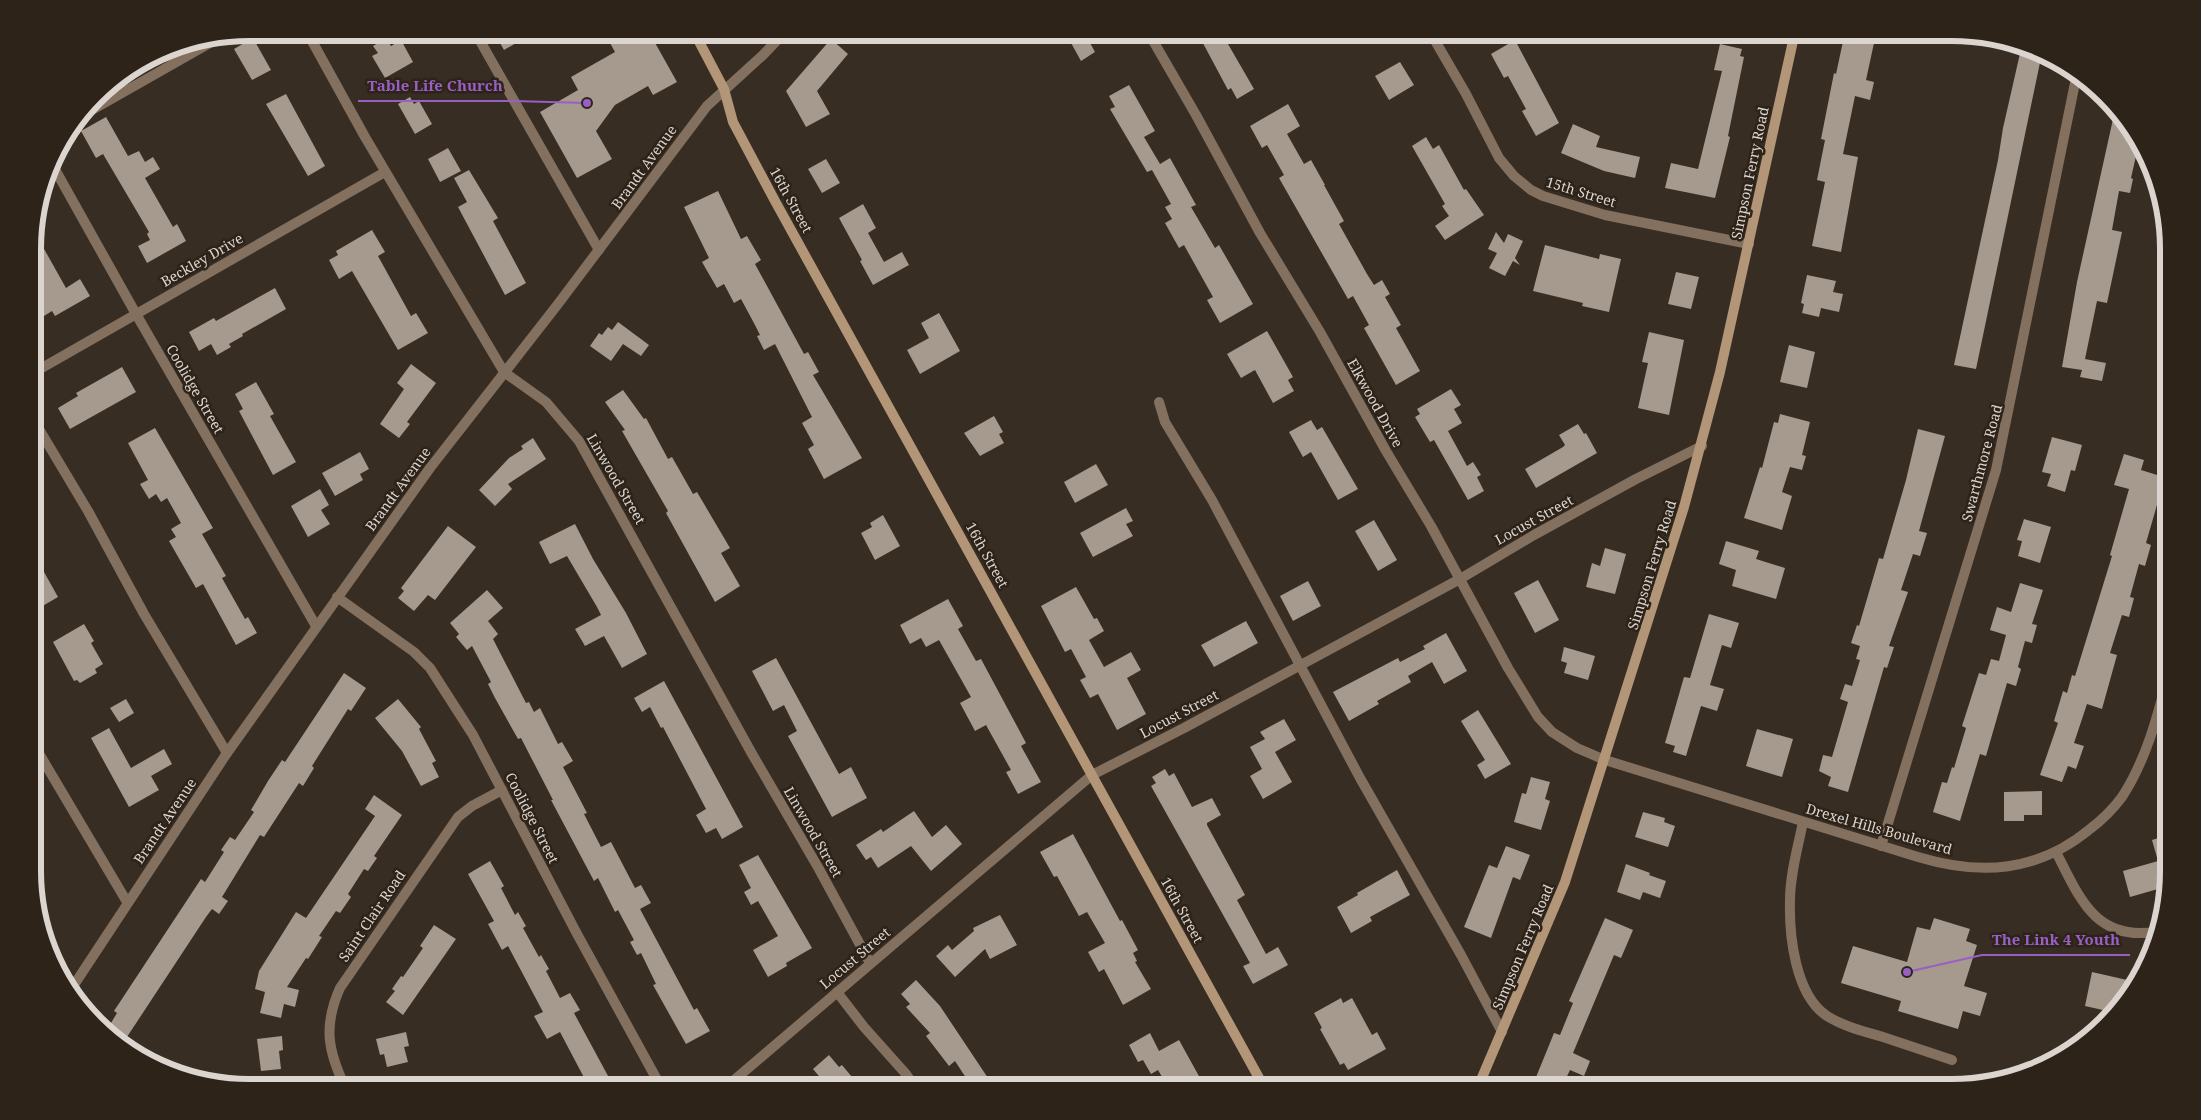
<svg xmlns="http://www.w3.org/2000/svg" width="2201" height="1120" font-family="'Noto Serif',serif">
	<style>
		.building { fill: #a6998d }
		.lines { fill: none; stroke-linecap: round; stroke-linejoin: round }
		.lane { stroke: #83705e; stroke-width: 10 }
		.street { stroke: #83705e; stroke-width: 10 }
		.secondary { stroke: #b39578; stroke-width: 10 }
		.labels { text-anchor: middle; stroke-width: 5; stroke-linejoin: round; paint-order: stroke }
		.street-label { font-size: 14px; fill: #dcd5cf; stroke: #2d2319 }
		.rim { fill: none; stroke: #dcd5cf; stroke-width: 6 }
		.leader { fill: none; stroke: #985fc4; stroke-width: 2 }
		.callout-dot { fill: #985fc4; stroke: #2d2319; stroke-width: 2 }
		.callout-label { font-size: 15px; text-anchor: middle; font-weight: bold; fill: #985fc4; stroke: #2d2319; stroke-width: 5; stroke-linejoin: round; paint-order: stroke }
	</style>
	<rect width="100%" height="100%" fill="#372d23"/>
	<g class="building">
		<path d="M494 32H535L504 50Z"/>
		<path d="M604 32H649L677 82 653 95 648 86 615 105 596 131 612 159 577 178 540 112 578 90 571 77 615 52Z"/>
		<path d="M1065 32H1084L1095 52 1081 61Z"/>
		<path d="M1197 32H1225L1231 43 1228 44 1254 89 1237 99 1231 88 1228 90Z"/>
		<path d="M1845 32H1869L1868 41 1874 43 1866 80 1874 82 1870 100 1855 96 1843 154 1858 157 1841 252 1812 246 1825 182 1817 180 1825 140 1821 139 1834 73 1836 74Z"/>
		<path d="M253 38 271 70 252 80 234 49Z"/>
		<path d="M386 38 391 46 401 40 413 62 385 78 372 56 378 53 373 46Z"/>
		<path d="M831 39 848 54 817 91 830 114 806 127 786 91Z"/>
		<path d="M1515 40 1559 123 1536 136 1522 111 1526 109 1508 76 1504 78 1491 54Z"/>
		<path d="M1720 44 1742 49 1740 56 1744 57 1728 136 1730 137 1715 198 1665 188 1671 163 1698 169 1722 71 1714 70Z"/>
		<path d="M2021 49 2042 53 1976 369 1954 365 1998 160 2003 128Z"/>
		<path d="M1400 62 1414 85 1389 100 1375 76Z"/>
		<path d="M1129 85 1155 131 1144 137 1160 164 1170 158 1196 205 1191 207 1215 248 1219 245 1253 304 1220 323 1207 300 1213 297 1184 245 1179 248 1165 223 1172 219 1165 207 1171 204 1152 170 1147 172 1110 109 1115 107 1109 96Z"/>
		<path d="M286 94 325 166 308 176 266 104Z"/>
		<path d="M410 97 414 104 419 101 432 124 415 134 398 104Z"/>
		<path d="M1288 104 1300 126 1287 134 1304 164 1311 160 1325 185H1324L1344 221 1339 224 1367 274 1374 285 1382 280 1390 294 1385 297 1401 325 1396 328 1420 371 1396 385 1364 328 1369 325 1353 296 1348 299 1279 178 1284 175 1267 145 1262 148 1250 126Z"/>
		<path d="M2115 110 2124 117 2139 143 2131 178 2133 179 2130 193 2119 191 2112 230 2122 232 2107 303 2097 301 2085 359 2106 363 2102 381 2080 377 2082 370 2062 367 2077 282Z"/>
		<path d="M106 117 128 156 139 151 145 162 153 157 160 169 145 178 173 227 177 224 186 241 147 263 138 246 150 240 147 234 149 232 103 154 96 158 81 131Z"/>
		<path d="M1573 124 1600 136 1596 147 1640 157 1635 178 1604 171 1561 153Z"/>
		<path d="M1426 137 1433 149 1439 145 1464 190 1466 189 1484 215 1445 240 1435 226 1449 216 1442 206 1445 204 1412 146Z"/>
		<path d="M448 148 461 171 440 182 428 159Z"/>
		<path d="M826 159 840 183 822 193 808 169Z"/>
		<path d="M469 170 498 218 493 221 526 283 505 295 458 207 467 202 454 178Z"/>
		<path d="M718 191 741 239 747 236 761 260 755 264 804 354 808 352 819 372 813 375 862 458 824 479 808 449 814 445 802 423 812 417 775 344 764 350 757 336 760 335 755 325 741 299 734 303 724 284 717 288 702 262 709 258 684 207Z"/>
		<path d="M863 204 876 228 868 233 884 262 902 252 909 265 873 285 860 261 862 260 839 218Z"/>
		<path d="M372 230 385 252 378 256 411 316 416 313 428 333 398 350 352 271 339 279 329 260 338 255 336 251Z"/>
		<path d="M34 231 66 288 80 279 90 296 55 316 52 311 44 316 33 297Z"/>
		<path d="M1496 232 1504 243 1508 234 1523 241 1515 258 1520 265 1513 261 1505 276 1489 268 1497 253 1488 249Z"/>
		<path d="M1545 245 1599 259 1600 254 1621 259 1609 312 1582 306 1583 303 1533 291Z"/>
		<path d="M1676 272 1699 277 1691 309 1668 304Z"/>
		<path d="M1807 275 1836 281 1833 292 1843 294 1839 312 1821 308 1819 317 1802 313 1804 304 1801 303Z"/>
		<path d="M275 288 286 309 242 334 243 336 229 344 231 347 217 355 211 344 199 351 189 332 214 318 216 321Z"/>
		<path d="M939 313 960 351 920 374 907 350 929 338 921 323Z"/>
		<path d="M618 322 649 345 641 356 623 344 611 361 590 346 599 333 602 335 608 327 612 330Z"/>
		<path d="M1267 331 1293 377 1288 380 1294 391 1273 403 1255 370 1241 378 1227 354Z"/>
		<path d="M1649 332 1684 340 1669 415 1638 408 1648 363 1642 362Z"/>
		<path d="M1789 345 1815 352 1807 388 1780 382Z"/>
		<path d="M411 364 436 383 407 422 410 424 399 438 380 424 404 389 397 383Z"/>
		<path d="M122 367 136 392 70 429 58 408 78 396 76 393Z"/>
		<path d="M256 382 274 414 270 416 296 462 273 475 239 411 243 409 235 394Z"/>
		<path d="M1451 389 1461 405 1454 409 1462 423 1448 431 1467 466 1473 462 1481 475 1477 477 1484 491 1468 500 1434 440 1430 442 1415 417 1420 414 1417 409Z"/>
		<path d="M623 390 644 419 646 418 668 459 672 457 693 494 697 492 730 548 721 553 740 586 715 602 666 513 668 511 622 431 625 430 605 402Z"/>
		<path d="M1780 414 1810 422 1802 455 1806 456 1802 470 1790 467 1782 492 1792 496 1782 530 1744 518 1760 467 1762 468 1774 422 1778 423Z"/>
		<path d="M994 416 1003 432 999 434 1004 443 980 456 964 433Z"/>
		<path d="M1311 420 1317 430 1322 427 1358 489 1338 500 1311 452 1303 457 1289 432Z"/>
		<path d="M1578 424 1584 434 1586 433 1597 453 1536 488 1525 469 1563 447 1565 445 1559 435Z"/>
		<path d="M155 428 213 528 202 534 226 576 222 578 245 619 248 617 257 633 236 645 203 584 196 588 169 541 176 537 171 529 181 523 167 498 161 502 156 494 149 499 140 484 148 480 128 443Z"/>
		<path d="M1918 429 1945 436 1919 531 1927 533 1920 556 1913 554 1901 590 1908 592 1889 646 1894 647 1887 668 1884 667 1848 792 1828 786 1831 777 1819 771 1823 755 1832 757 1848 702 1840 699 1845 684 1852 686 1860 660 1856 659 1860 646 1851 643 1857 625 1859 626 1879 558 1883 559 1906 480Z"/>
		<path d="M2052 437 2082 445 2075 471 2071 470 2065 492 2047 486 2051 474 2042 472Z"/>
		<path d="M533 438 546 459 508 484 512 489 495 506 479 490 509 458 523 449 521 446Z"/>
		<path d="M360 452 369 469 360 474 363 480 335 496 322 473Z"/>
		<path d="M2124 454 2144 460 2141 470 2167 478V491L2165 500 2159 498 2146 543 2151 545 2145 566 2139 564 2130 597 2134 598 2129 617 2122 615 2110 653 2117 655 2102 709 2087 704 2074 743 2084 746 2076 769 2068 766 2062 782 2040 775 2058 723 2054 721 2063 691 2067 693 2072 675 2075 676 2112 556 2110 555 2129 489 2114 485Z"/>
		<path d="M1096 464 1108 485 1075 503 1064 482Z"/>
		<path d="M320 489 329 505 321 510 330 524 308 537 291 506Z"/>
		<path d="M1126 508 1133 521 1126 524 1133 536 1093 557 1080 533Z"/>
		<path d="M883 515 900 546 875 560 861 533 872 527 870 523Z"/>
		<path d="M2024 519 2051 527 2040 563 2018 556 2022 541 2017 540Z"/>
		<path d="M1374 520 1397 560 1378 571 1355 531Z"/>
		<path d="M575 524 593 559 626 613 647 654 622 668 604 636 585 646 575 629 601 615 597 607 567 556 550 564 539 542Z"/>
		<path d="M448 526 476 547 435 600 428 595 414 611 398 598 404 591 401 588Z"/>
		<path d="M1726 541 1759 551 1756 559 1785 568 1776 599 1732 586 1736 570 1719 564Z"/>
		<path d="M1605 548 1626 554 1615 594 1586 587 1592 563 1600 566Z"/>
		<path d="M34 554 58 597 34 611Z"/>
		<path d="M1538 580 1559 620 1535 633 1514 593Z"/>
		<path d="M1308 581 1321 606 1293 621 1280 596Z"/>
		<path d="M2020 583 2043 590 2032 624 2037 625 2032 643 2025 641 2018 667 2021 669 2016 686 2007 683 1986 756 1980 754 1960 821 1933 812 1942 782 1947 783 1952 767 1954 768 1966 728 1962 726 1979 673 1986 675 1991 659 1999 661 2006 635 1990 630 1997 607 2011 612Z"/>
		<path d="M1076 587 1094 619 1097 618 1104 631 1089 640 1104 667 1131 652 1141 670 1127 678 1146 714 1117 730 1098 694 1090 698 1080 680 1086 677 1071 649 1065 652 1041 606Z"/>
		<path d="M487 590 503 608 488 621 498 634 493 639 526 703 529 702 534 712 540 708 558 744 562 742 573 761 563 767 587 813 584 814 601 847 611 842 635 888 641 885 651 903 640 909 694 1010 697 1008 710 1031 686 1044 653 985 656 984 641 953 637 955 630 942 634 940 618 910 615 912 598 878 594 881 551 800H553L521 738 518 739 495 698 488 684 491 682 472 646 467 650 456 637 459 634 450 623Z"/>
		<path d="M948 599 963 626 958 629 976 661 981 659 1026 743 1021 746 1041 782 1018 794 1006 772 1011 770 986 725 975 731 960 703 971 697 939 640 926 647 921 638 910 644 900 625Z"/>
		<path d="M1709 614 1739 623 1731 648 1722 645 1710 685 1724 689 1717 711 1701 706 1686 756 1673 752 1675 746 1665 743 1684 677 1690 678Z"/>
		<path d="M1246 621 1258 643 1214 667 1201 645Z"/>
		<path d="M84 624 94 641 91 643 103 664 95 669 97 673 80 683 77 680 74 681 53 642Z"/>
		<path d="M1446 633 1467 671 1444 684 1432 662 1408 676 1411 682 1377 701 1379 704 1349 721 1333 692 1398 658 1400 662 1425 649 1423 646Z"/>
		<path d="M1564 647 1595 656 1588 680 1564 673 1567 663 1561 661Z"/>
		<path d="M776 658 839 774 851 767 867 798 832 817 788 736 797 731 784 705 773 711 752 671Z"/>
		<path d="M344 673 366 688 351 711 348 709 312 766 314 768 303 786 299 783 264 837 260 835 222 897 228 901 219 914 212 909 206 917 125 1040 108 1028 117 1013 114 1011 201 879 205 882 224 852 221 850 230 837 235 840 254 812 251 810 268 781 282 760 285 762Z"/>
		<path d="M664 681 743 827 722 839 716 828 706 833 696 815 706 809 663 727 661 728 650 707 642 712 634 698Z"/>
		<path d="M126 699 134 713 119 722 110 708Z"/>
		<path d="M398 699 421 727 419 729 436 761 432 763 439 777 421 786 402 751 375 718Z"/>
		<path d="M1478 710 1511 764 1485 779 1477 765 1485 760 1461 721Z"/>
		<path d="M1284 719 1296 740 1275 752 1292 782 1263 799 1250 776 1262 769 1250 747 1265 739 1260 732Z"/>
		<path d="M109 728 131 768 164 749 172 764 151 776 159 790 129 807 91 738Z"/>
		<path d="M1757 729 1793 739 1782 777 1746 766Z"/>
		<path d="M1165 769 1169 776 1174 773 1192 807 1212 798 1221 815 1207 823V825L1245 895 1237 900 1266 954 1278 947 1288 965 1253 984 1243 966 1250 963 1151 786 1156 783 1152 777Z"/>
		<path d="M1531 777 1550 782 1545 799 1550 801 1541 830 1514 822 1522 793 1526 794Z"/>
		<path d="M2042 791V815H2024V821H2004V792Z"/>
		<path d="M374 795 402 815 374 856 377 858 368 871 364 869 348 894 351 897 340 913 336 911 319 936 322 937 308 959 306 958 287 987 299 990 295 1007 284 1004 281 1018 260 1013 265 992 255 989 259 971 296 912 306 918 375 816 365 809Z"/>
		<path d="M914 811 932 837 946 825 962 844 931 871 911 846 878 868 871 857 866 860 856 845 881 829 883 832Z"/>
		<path d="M1643 812 1665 818 1664 822 1675 826 1668 847 1635 837Z"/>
		<path d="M1073 834 1120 921 1122 920 1138 950 1133 953 1137 961 1135 962 1151 989 1123 1005 1104 969 1099 972 1088 952 1105 943 1087 912 1079 916 1057 876 1054 877 1040 852Z"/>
		<path d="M2168 835V872L2165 887 2130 897 2123 871 2158 861 2152 840Z"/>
		<path d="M1506 846 1530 855 1520 880 1513 877 1491 938 1464 927 1489 865 1497 868Z"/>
		<path d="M758 855 812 948 786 963 787 966 768 977 753 950 778 936 758 901 751 905 744 892 751 888 739 865Z"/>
		<path d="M490 861 504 886 501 888 515 915 518 912 526 926 523 928 539 957 541 955 549 969 546 971 560 998 570 993 580 1010 574 1013 614 1087H589L560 1032 547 1039 534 1016 543 1012 508 946 502 950 488 924 494 921 468 874Z"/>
		<path d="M1626 864 1650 873 1649 875 1666 881 1660 898 1643 892 1640 900 1617 892Z"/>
		<path d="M1397 870 1410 895 1370 917 1372 921 1351 933 1337 907 1358 895 1357 893Z"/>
		<path d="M1000 915 1017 945 990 959 985 949 955 977 936 956 948 945 952 950 974 931 973 928Z"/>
		<path d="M1605 918 1633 930 1621 958 1614 955 1573 1053 1590 1061 1584 1076 1570 1070 1562 1087H1532L1554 1033 1560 1035 1573 1003 1569 1001Z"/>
		<path d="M1934 918 1970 929 1966 941 1977 945 1964 986 1987 993 1980 1016 1963 1011 1958 1029 1898 1011 1901 1001 1841 983 1853 946 1907 962 1917 927 1930 930Z"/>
		<path d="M434 925 456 939 403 1015 386 1002 395 991 392 989 401 976 403 977 423 948 420 946Z"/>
		<path d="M2092 972 2136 982 2116 1013 2085 1006Z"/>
		<path d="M916 980 940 1006 994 1087H972L955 1061 949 1066 926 1036 930 1033 906 1007 910 1004 901 994Z"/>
		<path d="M1341 998 1343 1003 1352 998 1372 1035 1377 1032 1386 1049 1348 1070 1344 1063 1340 1065 1320 1029 1322 1028 1314 1013Z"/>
		<path d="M406 1032 409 1046 404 1047 408 1062 387 1067 384 1054 380 1055 376 1039Z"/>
		<path d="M1150 1033 1159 1051 1179 1040 1205 1087H1168L1158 1070 1151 1074 1143 1060 1138 1062 1129 1045Z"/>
		<path d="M282 1036 283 1050 279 1051 281 1069 261 1071 257 1039Z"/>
		<path d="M829 1055 839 1067 842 1065 852 1077 848 1080 854 1087H828L813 1069Z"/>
	</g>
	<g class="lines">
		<g class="lane">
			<path d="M475 32 599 250"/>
			<path d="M85 114 217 39"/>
			<path d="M1159 402 1165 422 1212 500 1360 778 1461 955 1502 1032"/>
			<path d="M33 419 88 511 144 614 227 753"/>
			<path d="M1803 822C1798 847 1790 874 1790 900 1789 935 1795 995 1827 1016 1843 1026 1862 1031 1880 1036 1904 1044 1928 1052 1952 1060"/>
		</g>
		<g class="street">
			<path d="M307 32 365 137 504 372 546 402 579 441 751 752 819 869 870 963"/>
			<path d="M1148 32 1196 115 1260 233 1320 332 1386 451 1431 526 1508 668 1538 717 1552 732 1577 748 1605 760 1918 857C1981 876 2038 872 2090 829 2102 820 2113 809 2122 797 2146 760 2157 718 2168 676"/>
			<path d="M1430 32 1466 94 1499 158 1514 176 1531 190 1543 196 1605 215 1749 244"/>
			<path d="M52 164 136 314 316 626"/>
			<path d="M33 373 385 172"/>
			<path d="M337 597 414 652 430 668 473 735 576 932 661 1087"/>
			<path d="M34 745 127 902"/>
			<path d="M1881 846 1996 470 2076 78"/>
			<path d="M2056 852C2079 896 2094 941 2155 932"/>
			<path d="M70 991 227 753 430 468 558 304 707 106 763 55 785 32"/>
			<path d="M837 992 864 1027 906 1074 915 1087"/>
			<path d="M345 1087C328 1051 323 1026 340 988L458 817 472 806 502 790"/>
			<path d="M726 1087 1092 775 1184 728 1460 579 1534 535 1636 479 1702 446"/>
		</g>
		<g class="secondary">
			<path d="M694 32 724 89 733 122 775 201 1264 1087"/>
			<path d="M1478 1087 1565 882 1684 507 1720 372 1795 32"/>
		</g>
	</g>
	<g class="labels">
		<g class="street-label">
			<text transform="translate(644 167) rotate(-54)" y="5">Brandt Avenue</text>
			<text transform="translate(1750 173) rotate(-78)" y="5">Simpson Ferry Road</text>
			<text transform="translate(1581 192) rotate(17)" y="5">15th Street</text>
			<text transform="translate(791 200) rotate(61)" y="5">16th Street</text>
			<text transform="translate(202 260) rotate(-30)" y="5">Beckley Drive</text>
			<text transform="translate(195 389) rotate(60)" y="5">Coolidge Street</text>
			<text transform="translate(1375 403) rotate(61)" y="5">Elkwood Drive</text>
			<text transform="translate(1982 463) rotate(-75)" y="5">Swarthmore Road</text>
			<text transform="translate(616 479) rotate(60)" y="5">Linwood Street</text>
			<text transform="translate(398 489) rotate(-54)" y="5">Brandt Avenue</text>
			<text transform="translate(1534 520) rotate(-29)" y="5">Locust Street</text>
			<text transform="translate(987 555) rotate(61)" y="5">16th Street</text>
			<text transform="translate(1652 565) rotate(-73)" y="5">Simpson Ferry Road</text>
			<text transform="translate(1179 714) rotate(-28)" y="5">Locust Street</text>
			<text transform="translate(532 818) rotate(63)" y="5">Coolidge Street</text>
			<text transform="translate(165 821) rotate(-56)" y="5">Brandt Avenue</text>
			<text transform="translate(1879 829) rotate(16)" y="5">Drexel Hills Boulevard</text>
			<text transform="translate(813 832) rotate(60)" y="5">Linwood Street</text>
			<text transform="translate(1182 910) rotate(61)" y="5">16th Street</text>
			<text transform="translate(372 916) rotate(-56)" y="5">Saint Clair Road</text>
			<text transform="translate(1523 947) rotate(-67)" y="5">Simpson Ferry Road</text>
			<text transform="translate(855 958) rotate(-40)" y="5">Locust Street</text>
		</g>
	</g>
	<path d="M0 0H2201V1120H0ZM249 41H1952A208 208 0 0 1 2160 249V871A208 208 0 0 1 1952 1079H249A208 208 0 0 1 41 871V249A208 208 0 0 1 249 41Z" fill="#2d2319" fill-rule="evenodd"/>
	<path class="rim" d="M249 41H1952A208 208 0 0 1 2160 249V871A208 208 0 0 1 1952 1079H249A208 208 0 0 1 41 871V249A208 208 0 0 1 249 41Z"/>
	<path class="leader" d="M587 103L513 101H358M1907 972L1982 955H2130"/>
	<g class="callout-dot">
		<circle cx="587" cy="103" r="5"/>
		<circle cx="1907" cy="972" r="5"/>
	</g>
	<g class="callout-label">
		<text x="435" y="91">Table Life Church</text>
		<text x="2056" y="945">The Link 4 Youth</text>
	</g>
</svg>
